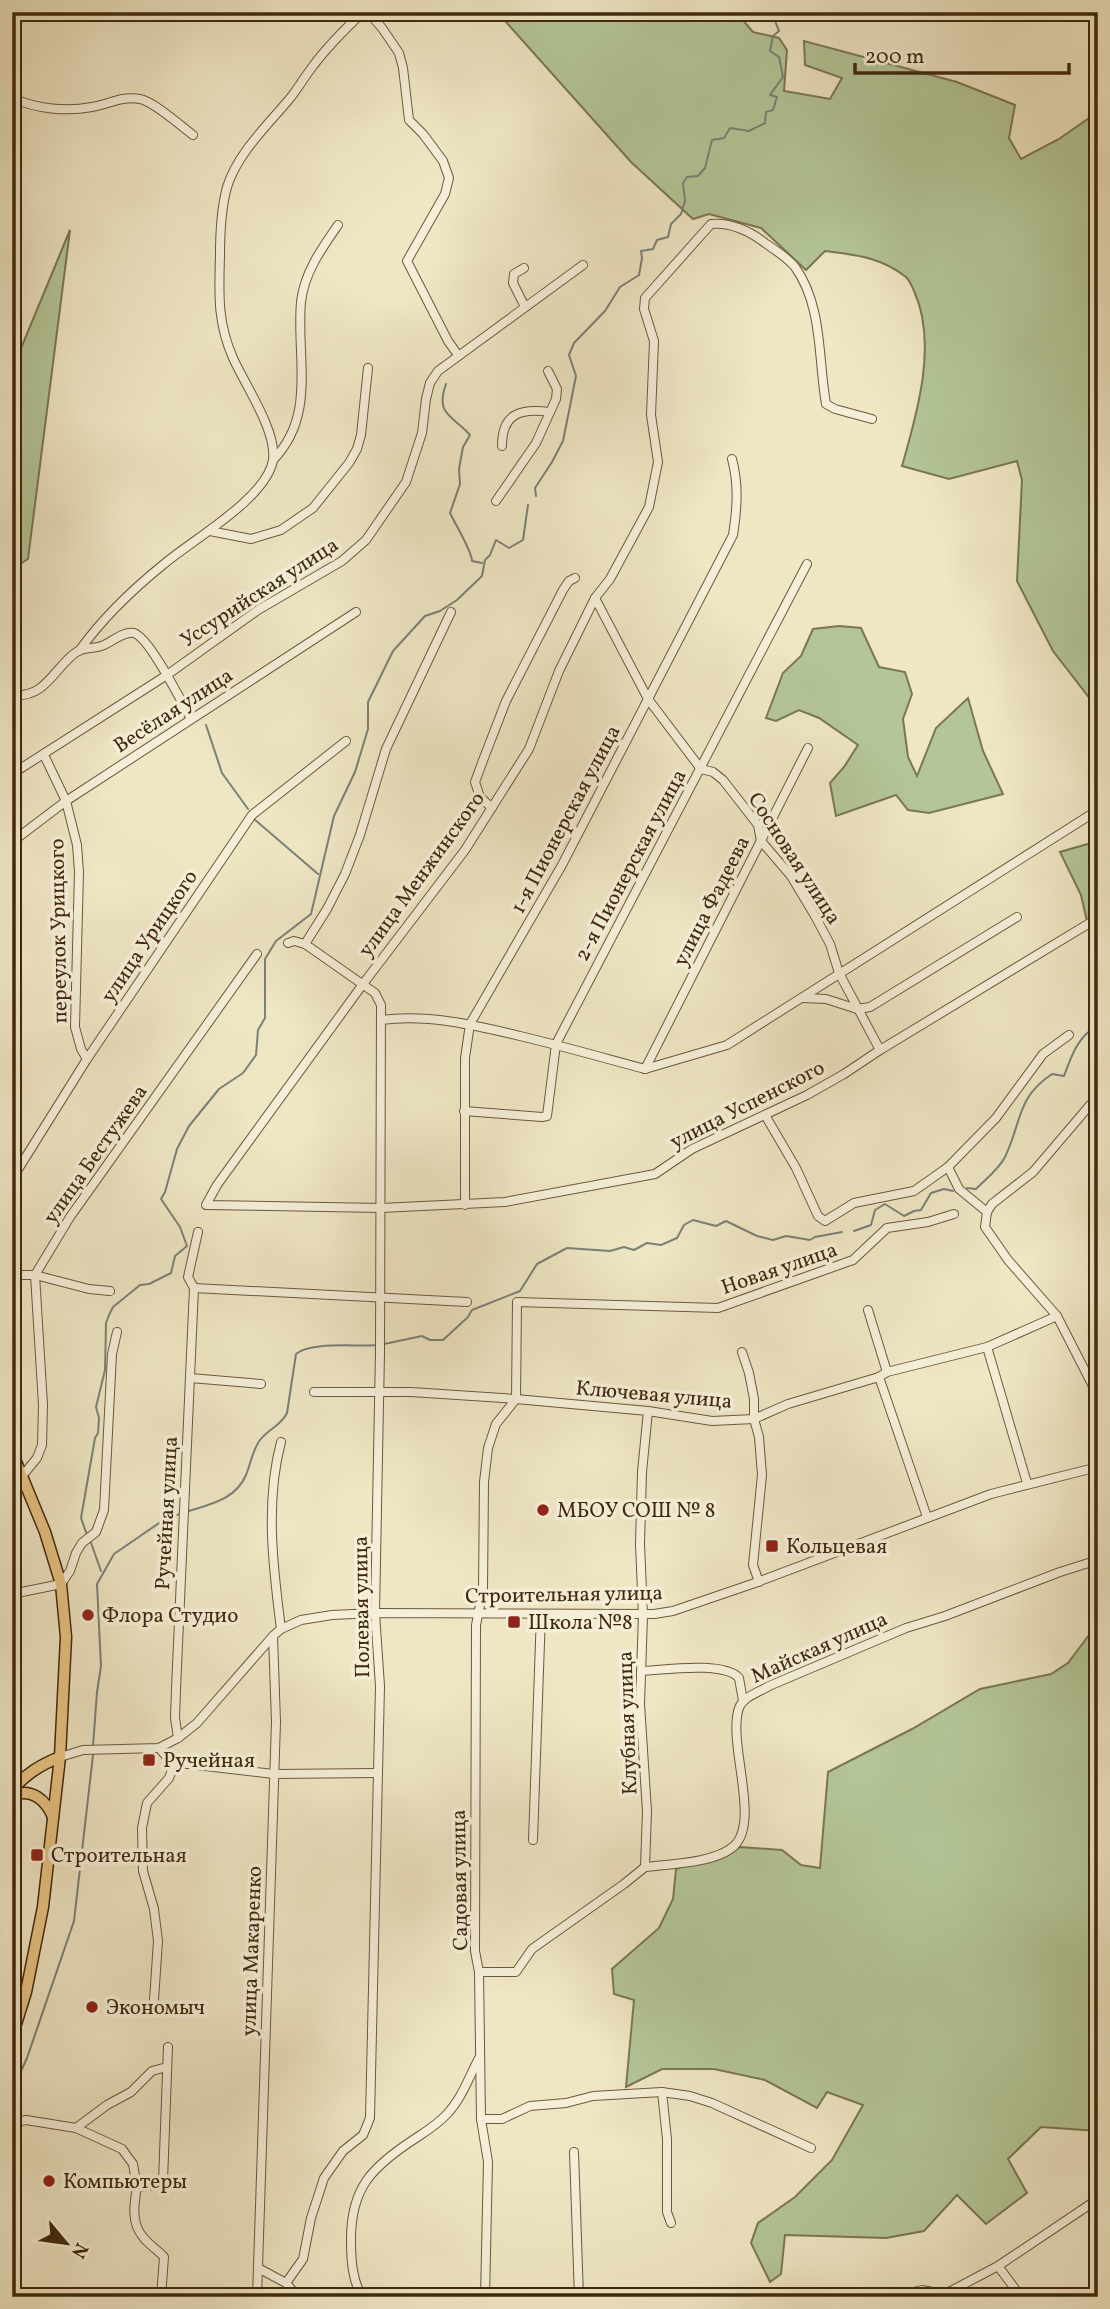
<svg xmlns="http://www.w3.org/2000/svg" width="1110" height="2309" font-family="Vollkorn,serif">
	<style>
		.green { fill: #b4c698; stroke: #7a7752; stroke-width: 2 }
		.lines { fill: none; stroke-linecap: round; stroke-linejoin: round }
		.stream { stroke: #798178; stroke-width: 2 }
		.minor-casing { stroke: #6c583b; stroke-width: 10 }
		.major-casing { stroke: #41280d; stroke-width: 13 }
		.minor { stroke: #f5efd9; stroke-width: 8 }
		.major { stroke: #e8c382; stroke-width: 10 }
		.poi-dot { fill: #8f2418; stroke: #f5efd9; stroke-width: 2.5 }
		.labels { text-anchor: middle; stroke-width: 7; stroke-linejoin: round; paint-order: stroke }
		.street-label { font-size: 21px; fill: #41280d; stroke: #f5efd9 }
		.poi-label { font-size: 21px; fill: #41280d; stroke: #f5efd9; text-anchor: start }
	</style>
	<rect width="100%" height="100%" fill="#efe6c4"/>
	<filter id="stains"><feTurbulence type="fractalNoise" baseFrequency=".00286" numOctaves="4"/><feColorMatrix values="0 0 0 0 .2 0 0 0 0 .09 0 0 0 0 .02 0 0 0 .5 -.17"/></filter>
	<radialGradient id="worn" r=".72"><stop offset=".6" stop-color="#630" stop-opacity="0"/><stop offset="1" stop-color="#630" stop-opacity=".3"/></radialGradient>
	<g class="green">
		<path d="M497 12H736L753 32 779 38 787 50 784 91 830 99 842 78 805 65 804 41 957 82 1015 105 1009 138 1021 159 1059 139 1092 116 1098 118 1096 333 1098 332V709L1053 651 1017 581 1022 480 1017 461 949 479 902 466C917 414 938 343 914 291 912 286 910 281 906 277 881 257 856 255 825 251L806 270 761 228 709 214 693 219 631 162Z"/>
		<path d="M70 230 28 559 12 569V370Z"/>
		<path d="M839 626 861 628 879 667 905 672 912 694 903 719 908 757 917 776 936 728 968 698 983 751 1003 794 929 813 908 810 896 795 836 816 830 783 844 767 858 745 819 718 799 710 776 721 766 718 783 673 801 656 813 629Z"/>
		<path d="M1098 841V953L1091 939 1081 895 1060 852Z"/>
		<path d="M1098 1623V2131L1041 2127 1008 2159 1027 2193 986 2224 957 2195 924 2231 886 2238 785 2235 781 2274 770 2282 751 2243 758 2223 795 2197 832 2160 863 2105 827 2092 817 2108 765 2080 714 2069H662L626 2087 634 2000 614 1994 612 1969 659 1928 673 1899 676 1869 740 1847 782 1850 801 1865 820 1868 828 1772 912 1729 980 1689 1051 1674 1068 1663Z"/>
	</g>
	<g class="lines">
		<g class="stream">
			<path d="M446 384C435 415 452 415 470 435L463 447 459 469 460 484 450 513C455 524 472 551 472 561L482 563"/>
			<path d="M536 496 535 488 552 462 563 441 576 376 569 355 574 343 605 311 620 287 639 275 642 258 641 251 653 249 657 240 668 237 671 224 681 214 685 201 683 183 687 177 698 176 705 168 712 140 724 138 730 128 749 131 765 123 766 112 773 110 777 97 770 95 783 77 779 57 770 51 773 36 779 31 773 16 782 12"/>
			<path d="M206 725 222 773 248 809"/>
			<path d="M254 819 318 874"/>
			<path d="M967 1188 976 1189C986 1179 999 1169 1005 1157 1022 1122 1016 1098 1052 1074L1064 1076C1071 1057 1078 1035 1098 1026"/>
			<path d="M854 1231 871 1225 875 1210 885 1204 904 1216 914 1211 921 1210 931 1193 944 1189 953 1191"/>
			<path d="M384 1344 422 1336 430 1340H443L468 1317 472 1310 520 1291 537 1264 567 1248 610 1251 624 1247 634 1250 647 1243 661 1245 677 1238 684 1225 693 1220 716 1226 726 1221 757 1236 773 1240 786 1236 810 1240 815 1237 842 1232"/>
			<path d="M189 1511C211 1504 236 1499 246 1475 251 1463 252 1451 260 1440 268 1429 281 1426 287 1413L296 1354C310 1341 358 1347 378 1345"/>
			<path d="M87 1535 81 1518 95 1438 98 1433 99 1418 96 1407 105 1370 106 1323 109 1315 113 1307 140 1285 149 1284 171 1273 175 1256 187 1246 180 1227 161 1199 165 1192 177 1149 189 1126 219 1089 243 1073 256 1055 258 1030 265 1018V959L276 941 311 914 334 816 355 772 368 729V702L393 651 425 616 440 611 457 600 482 576 485 560 490 555 496 540 509 548 523 540 528 505"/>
			<path d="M90 1540 101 1571"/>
			<path d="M93 1746 97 1692 101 1666 97 1584 114 1554 165 1519 180 1514"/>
			<path d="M12 2091 27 2058 74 1921 93 1755"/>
		</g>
		<defs>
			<g id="minor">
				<path d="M368 12 382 28 399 53 403 68 409 120 423 134 443 161 449 178 445 194 407 261 448 341 458 355"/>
				<path d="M12 98C37 109 66 112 92 107 110 104 120 96 140 99 153 101 181 126 193 135"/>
				<path d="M524 268 514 274 513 283 525 307"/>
				<path d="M872 419 835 409 826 404C818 359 823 306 795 267 788 258 775 250 765 243 750 231 730 222 711 224L645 298 644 309 654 341 651 415 658 462 649 507 610 579 595 598 559 671 529 749 465 850 363 984 217 1185 206 1205 381 1208 505 1202 655 1174 692 1149 807 1095 844 1074 880 1050 1098 918"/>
				<path d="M502 446C502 413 521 408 550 412"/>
				<path d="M273 460C317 415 296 357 301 302 304 273 322 248 338 225"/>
				<path d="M496 501 536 443 556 399 557 389 548 371"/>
				<path d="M210 531 251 539 281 530 313 508 349 463 357 449 361 435 368 368"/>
				<path d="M595 598 648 699 701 769 713 772 723 780 758 825 761 841 791 876 815 916 830 944 839 973 880 1050"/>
				<path d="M79 651C102 619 133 589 164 564 192 540 267 498 273 460 277 431 245 385 233 358 217 322 219 293 220 255 220 232 221 209 227 187 238 152 269 124 291 97 299 87 305 76 313 66 327 47 345 29 363 12"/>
				<path d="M12 695C47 699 55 665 78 651 85 647 96 649 104 645 113 641 124 631 134 633 150 638 182 703 191 719"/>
				<path d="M44 755 66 801 77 845 79 872 75 1027 81 1049 87 1059"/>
				<path d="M12 774 167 675 258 610 342 561 366 540 406 482 422 433 426 399 430 383 438 371 583 265"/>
				<path d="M492 808 480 797 475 782 482 763 506 701 563 590 569 581 575 578"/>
				<path d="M12 842 66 801 356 612"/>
				<path d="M288 943 294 941 305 944 327 909 345 874 360 835 386 749 451 612"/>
				<path d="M802 998 826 999 857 1009 870 1007 1017 917"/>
				<path d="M381 1020C429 1014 474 1025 520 1036 562 1046 604 1058 645 1069"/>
				<path d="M645 1069 727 1045 1098 810"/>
				<path d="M645 1069 808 748"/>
				<path d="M1090 1105 1033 1172 992 1204 987 1212 985 1227 1008 1260 1057 1316 1098 1396"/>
				<path d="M464 1111 542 1117 547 1116 556 1044 807 564"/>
				<path d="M765 1115 796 1168 818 1216 825 1221 854 1203 914 1191 948 1167 996 1118 1043 1054 1069 1035"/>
				<path d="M948 1167 959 1189 987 1212"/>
				<path d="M12 1179 87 1059 252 815 346 741"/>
				<path d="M465 1205V1058L470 1024 562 865 733 535C737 509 739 485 732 459"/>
				<path d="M12 1275H35L89 1289 110 1291"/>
				<path d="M194 1288 467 1302"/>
				<path d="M194 1288 188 1277 198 1232"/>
				<path d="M868 1310 887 1372"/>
				<path d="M987 1347 1027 1483"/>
				<path d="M742 1352 749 1373 754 1399V1419L759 1437 762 1475 753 1565 759 1582"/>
				<path d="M879 1377 927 1517"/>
				<path d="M190 1378 261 1384"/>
				<path d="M314 1392H411L516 1399 648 1411 712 1421 754 1419 788 1404 879 1377 887 1372 987 1347 1057 1316"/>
				<path d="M281 1442C265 1502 273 1567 281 1629"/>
				<path d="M23 1475 37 1458 42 1445 43 1405 35 1275 70 1217 257 954"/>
				<path d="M12 1594 61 1584 70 1571 76 1553 82 1543 96 1532 104 1510 112 1354 117 1332"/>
				<path d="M641 1671C664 1670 724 1661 739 1678L743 1701"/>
				<path d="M178 1738 175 1718 176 1689 194 1288"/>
				<path d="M60 1757 83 1750 159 1748 178 1738 197 1723 273 1636 281 1629 301 1620 332 1615 375 1613 654 1614 673 1611 752 1584 991 1494 1098 1467"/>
				<path d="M171 1762 274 1774 378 1773"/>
				<path d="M533 1840 541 1614"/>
				<path d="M645 1867C669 1864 716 1863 734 1846 761 1821 727 1742 739 1708 743 1697 759 1692 769 1686L906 1628 945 1616 1060 1572 1098 1560"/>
				<path d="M645 1867 647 1811 640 1704 643 1615 640 1544 642 1472 648 1411"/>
				<path d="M479 1972H516L532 1949 624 1884 645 1867"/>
				<path d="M154 2000 158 1941 154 1909 143 1871 142 1828 147 1803 169 1778 172 1770 171 1762 159 1748"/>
				<path d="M662 2092 667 2139V2212L671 2223"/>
				<path d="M481 2119H502L530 2106 566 2103 593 2096 662 2092 690 2096 712 2103 811 2148"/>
				<path d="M12 2123 26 2120 76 2128 122 2149 133 2164 137 2187"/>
				<path d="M76 2128 107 2105 131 2092 152 2071 167 2067"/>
				<path d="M574 2152 579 2297"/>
				<path d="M998 2266 1021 2297"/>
				<path d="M258 2268 286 2283 298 2297"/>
				<path d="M286 2283 303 2259 311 2218 324 2178 343 2151 363 2135 370 2118 380 1686 375 1613 380 1352 381 1005 375 993 305 944"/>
				<path d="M161 2297 164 2257C158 2250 149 2245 143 2237 131 2223 134 2204 137 2187L159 2185 163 2181 168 2047"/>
				<path d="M257 2297 276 1722 273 1636"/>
				<path d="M362 2297C352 2279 351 2260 351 2239 351 2188 372 2167 413 2140 425 2132 437 2125 447 2114 462 2098 469 2077 479 2058"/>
				<path d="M485 2297 488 2162 481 2119 479 1972 475 1951 476 1625 483 1590 484 1482 488 1448 496 1424 516 1399 517 1302 718 1308 853 1260 887 1228 928 1222 954 1214"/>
				<path d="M894 2297 922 2290 944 2294 949 2292 998 2266 1098 2199"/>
			</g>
			<g id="major">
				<path d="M12 1452 45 1532 61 1584 66 1637 60 1757 43 1907 26 1992 12 2037"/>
				<path d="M12 1790C26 1774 40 1765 60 1757"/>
				<path d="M12 1796C31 1787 46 1800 53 1817"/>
			</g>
		</defs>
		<use href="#minor" class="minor-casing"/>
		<use href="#major" class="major-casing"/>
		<use href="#minor" class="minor"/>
		<use href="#major" class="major"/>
	</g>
	<g class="poi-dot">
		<circle cx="543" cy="1510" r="7"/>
		<rect x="765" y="1539" width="14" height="14" rx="3.5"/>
		<circle cx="88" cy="1615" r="7"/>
		<rect x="507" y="1615" width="14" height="14" rx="3.5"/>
		<rect x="142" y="1753" width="14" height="14" rx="3.5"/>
		<rect x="30" y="1848" width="14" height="14" rx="3.5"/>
		<circle cx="92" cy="2007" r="7"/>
		<circle cx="49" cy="2181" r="7"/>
	</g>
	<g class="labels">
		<g class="street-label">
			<text transform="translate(259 592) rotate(-33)" y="7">Уссурийская улица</text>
			<text transform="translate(173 710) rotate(-33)" y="7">Весёлая улица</text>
			<text transform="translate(565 819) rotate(-62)" y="7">1-я Пионерская улица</text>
			<text transform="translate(795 858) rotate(57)" y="7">Сосновая улица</text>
			<text transform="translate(630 865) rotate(-62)" y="7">2-я Пионерская улица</text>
			<text transform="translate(421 874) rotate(-54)" y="7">улица Менжинского</text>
			<text transform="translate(711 901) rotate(-63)" y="7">улица Фадеева</text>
			<text transform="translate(58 931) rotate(-91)" y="7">переулок Урицкого</text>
			<text transform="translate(149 936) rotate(-56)" y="7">улица Урицкого</text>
			<text transform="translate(747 1104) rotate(-27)" y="7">улица Успенского</text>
			<text transform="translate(95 1154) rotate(-55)" y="7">улица Бестужева</text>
			<text transform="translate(779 1268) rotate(-19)" y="7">Новая улица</text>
			<text transform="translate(654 1394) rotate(5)" y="7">Ключевая улица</text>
			<text transform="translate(166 1513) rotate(-87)" y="7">Ручейная улица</text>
			<text transform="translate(564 1594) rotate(-1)" y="7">Строительная улица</text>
			<text transform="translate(361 1607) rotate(-91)" y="7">Полевая улица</text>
			<text transform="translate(819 1647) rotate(-24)" y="7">Майская улица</text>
			<text transform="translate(627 1723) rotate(-92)" y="7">Клубная улица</text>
			<text transform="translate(459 1880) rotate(-91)" y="7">Садовая улица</text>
			<text transform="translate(251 1951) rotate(-88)" y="7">улица Макаренко</text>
		</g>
		<g class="poi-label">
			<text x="557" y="1517">МБОУ СОШ № 8</text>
			<text x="786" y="1553">Кольцевая</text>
			<text x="102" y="1622">Флора Студио</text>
			<text x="528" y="1629">Школа №8</text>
			<text x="163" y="1767">Ручейная</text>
			<text x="51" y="1862">Строительная</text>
			<text x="106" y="2014">Экономыч</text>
			<text x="63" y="2188">Компьютеры</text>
		</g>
	</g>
	<rect width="1110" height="2309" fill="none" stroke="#efe6c4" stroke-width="42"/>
	<rect x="14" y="14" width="1082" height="2281" fill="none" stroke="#41280d" stroke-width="3.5"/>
	<rect x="21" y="21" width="1068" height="2267" fill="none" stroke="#41280d" stroke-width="2"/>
	<g transform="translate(66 2243) rotate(119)" stroke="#f5efd9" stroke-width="5" paint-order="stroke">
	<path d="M0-5L12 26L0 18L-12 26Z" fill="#41280d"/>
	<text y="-10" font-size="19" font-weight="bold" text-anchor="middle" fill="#41280d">N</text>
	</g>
	<path d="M855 63v10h214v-10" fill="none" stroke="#41280d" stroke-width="3.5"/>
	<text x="865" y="63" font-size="21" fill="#41280d" stroke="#f5efd9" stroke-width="5" paint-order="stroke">200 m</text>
	<rect width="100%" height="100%" filter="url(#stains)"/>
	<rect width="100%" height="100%" fill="url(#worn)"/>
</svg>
